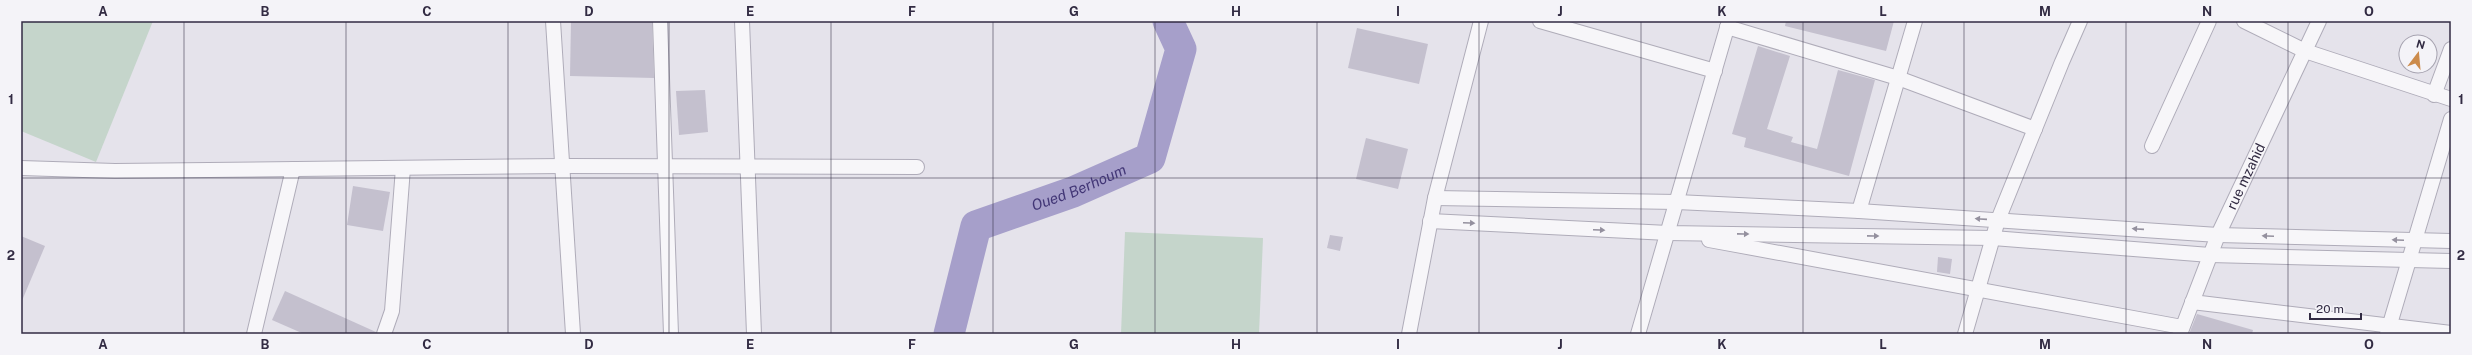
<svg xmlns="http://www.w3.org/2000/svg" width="2472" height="355" font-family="'Public Sans',sans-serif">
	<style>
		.green { fill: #c5d5cb }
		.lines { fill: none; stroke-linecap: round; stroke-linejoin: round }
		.river { stroke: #a69fca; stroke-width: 31 }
		.building { fill: #c4c0ce }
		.street-casing { stroke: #afacb9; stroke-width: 16 }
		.street { stroke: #f7f6f9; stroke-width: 14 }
		.oneway { fill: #94909e }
		.grid { fill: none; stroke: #322b43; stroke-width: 1; stroke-opacity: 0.55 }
		.labels { text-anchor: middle; stroke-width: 3; stroke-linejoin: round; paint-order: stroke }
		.street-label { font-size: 14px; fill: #322b43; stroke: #f4f3f8 }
		.water-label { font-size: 15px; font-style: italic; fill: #423676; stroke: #f4f3f8 }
		.neatline { fill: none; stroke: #322b43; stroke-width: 1.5 }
		.grid-label { font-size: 13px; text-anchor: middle; font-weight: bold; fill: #322b43 }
	</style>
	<rect width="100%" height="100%" fill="#e5e3eb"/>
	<g class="green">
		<path d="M21 21H153L96 162 21 131Z"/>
		<path d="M1125 232 1263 238 1259 334H1121Z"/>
	</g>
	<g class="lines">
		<path class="river" id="s1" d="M949 334 976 226 1073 192 1150 158 1181 49 1168 21"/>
	</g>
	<g class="building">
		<path d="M571 21H652L654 78 570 76Z"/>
		<path d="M1786 21H1894L1886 51 1785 26Z"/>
		<path d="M1357 28 1428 44 1419 84 1348 68Z"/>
		<path d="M1758 46 1790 56 1767 129 1793 137 1791 142 1817 149 1838 70 1875 80 1849 176 1744 147 1746 138 1732 134Z"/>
		<path d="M705 90 708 132 679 135 676 91Z"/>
		<path d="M1366 138 1408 149 1398 189 1356 179Z"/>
		<path d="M353 186 390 192 383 231 347 225Z"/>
		<path d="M1330 235 1343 237 1340 251 1327 248Z"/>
		<path d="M21 236 45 246 21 303Z"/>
		<path d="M1938 257 1952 259 1950 274 1937 272Z"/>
		<path d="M285 291 376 332V334H304L272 320Z"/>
		<path d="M2197 314 2253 330 2252 334H2189Z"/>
	</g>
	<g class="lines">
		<defs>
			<g id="street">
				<path d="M553 21 573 334"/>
				<path d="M660 21 671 334"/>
				<path d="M742 21 754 334"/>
				<path d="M1540 21 1715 71"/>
				<path d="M2244 21 2305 51 2451 99"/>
				<path d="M1727 27 1898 78 2035 129"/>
				<path d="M2434 95 2451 49"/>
				<path d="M2152 146 2209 21"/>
				<path d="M21 168 115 171 564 166 917 167"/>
				<path d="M1435 198 1677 202 1859 211 2218 235 2451 241"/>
				<path d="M1859 211 1915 21"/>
				<path d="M1430 221 1668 233 1993 238 2210 255 2451 261"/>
				<path d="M1709 240 2182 327"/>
				<path d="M2192 302 2451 333"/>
				<path d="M254 334 293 169"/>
				<path d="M384 334 392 311 403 168"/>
				<path d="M1409 334 1435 198 1481 21"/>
				<path d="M1638 334 1729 21"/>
				<path d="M1965 334 1998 220 2062 62 2080 21"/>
				<path id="s2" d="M2180 334 2218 235 2319 21"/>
				<path d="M2387 334 2451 119"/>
			</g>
		</defs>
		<use href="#street" class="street-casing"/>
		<use href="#street" class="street"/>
	</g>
	<defs><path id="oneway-solid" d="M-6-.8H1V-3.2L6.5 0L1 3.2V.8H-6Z"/></defs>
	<g class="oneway">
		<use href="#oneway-solid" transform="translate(1981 219) rotate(-176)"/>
		<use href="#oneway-solid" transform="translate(1469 223) rotate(3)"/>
		<use href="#oneway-solid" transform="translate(2138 229) rotate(-176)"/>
		<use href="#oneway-solid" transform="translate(1599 230) rotate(3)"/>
		<use href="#oneway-solid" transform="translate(1743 234) rotate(1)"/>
		<use href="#oneway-solid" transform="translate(1873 236) rotate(1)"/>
		<use href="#oneway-solid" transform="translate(2268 236) rotate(-178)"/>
		<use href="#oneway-solid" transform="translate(2398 240) rotate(-178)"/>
	</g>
	<path class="grid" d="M184 21V334M346 21V334M508 21V334M669 21V334M831 21V334M993 21V334M1155 21V334M1317 21V334M1479 21V334M1641 21V334M1803 21V334M1964 21V334M2126 21V334M2288 21V334M21 178H2451"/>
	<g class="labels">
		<g class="street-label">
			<text dy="5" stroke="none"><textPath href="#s2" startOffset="171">rue mzahid</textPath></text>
		</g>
		<g class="water-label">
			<text dy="5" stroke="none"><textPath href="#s1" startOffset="221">Oued Berhoum</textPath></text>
		</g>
	</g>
	<rect width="2472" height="355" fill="none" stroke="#f4f3f8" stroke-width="44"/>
	<g transform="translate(2418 54) rotate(16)"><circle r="19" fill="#f4f3f8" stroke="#a6a3b0"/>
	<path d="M0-3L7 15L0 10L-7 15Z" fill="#cc8b4c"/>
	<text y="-6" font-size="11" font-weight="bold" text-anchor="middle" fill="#322b43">N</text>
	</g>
	<path d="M2310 313v6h51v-6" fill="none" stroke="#322b43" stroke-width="2"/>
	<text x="2316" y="313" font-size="12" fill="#322b43" stroke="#f4f3f8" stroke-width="3" paint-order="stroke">20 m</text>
	<rect x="22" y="22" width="2428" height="311" class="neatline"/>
	<g class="grid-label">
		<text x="103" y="16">A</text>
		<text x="265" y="16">B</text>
		<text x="427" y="16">C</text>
		<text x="589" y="16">D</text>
		<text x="750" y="16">E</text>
		<text x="912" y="16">F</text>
		<text x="1074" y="16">G</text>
		<text x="1236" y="16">H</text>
		<text x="1398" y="16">I</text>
		<text x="1560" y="16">J</text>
		<text x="1722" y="16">K</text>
		<text x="1883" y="16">L</text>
		<text x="2045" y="16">M</text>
		<text x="2207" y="16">N</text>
		<text x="2369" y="16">O</text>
		<text x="11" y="104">1</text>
		<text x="2461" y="104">1</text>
		<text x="11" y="260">2</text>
		<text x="2461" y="260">2</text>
		<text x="103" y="349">A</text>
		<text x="265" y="349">B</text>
		<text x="427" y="349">C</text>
		<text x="589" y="349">D</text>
		<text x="750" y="349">E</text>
		<text x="912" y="349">F</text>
		<text x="1074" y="349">G</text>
		<text x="1236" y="349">H</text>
		<text x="1398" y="349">I</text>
		<text x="1560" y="349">J</text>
		<text x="1722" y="349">K</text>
		<text x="1883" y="349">L</text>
		<text x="2045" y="349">M</text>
		<text x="2207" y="349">N</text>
		<text x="2369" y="349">O</text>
	</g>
</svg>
